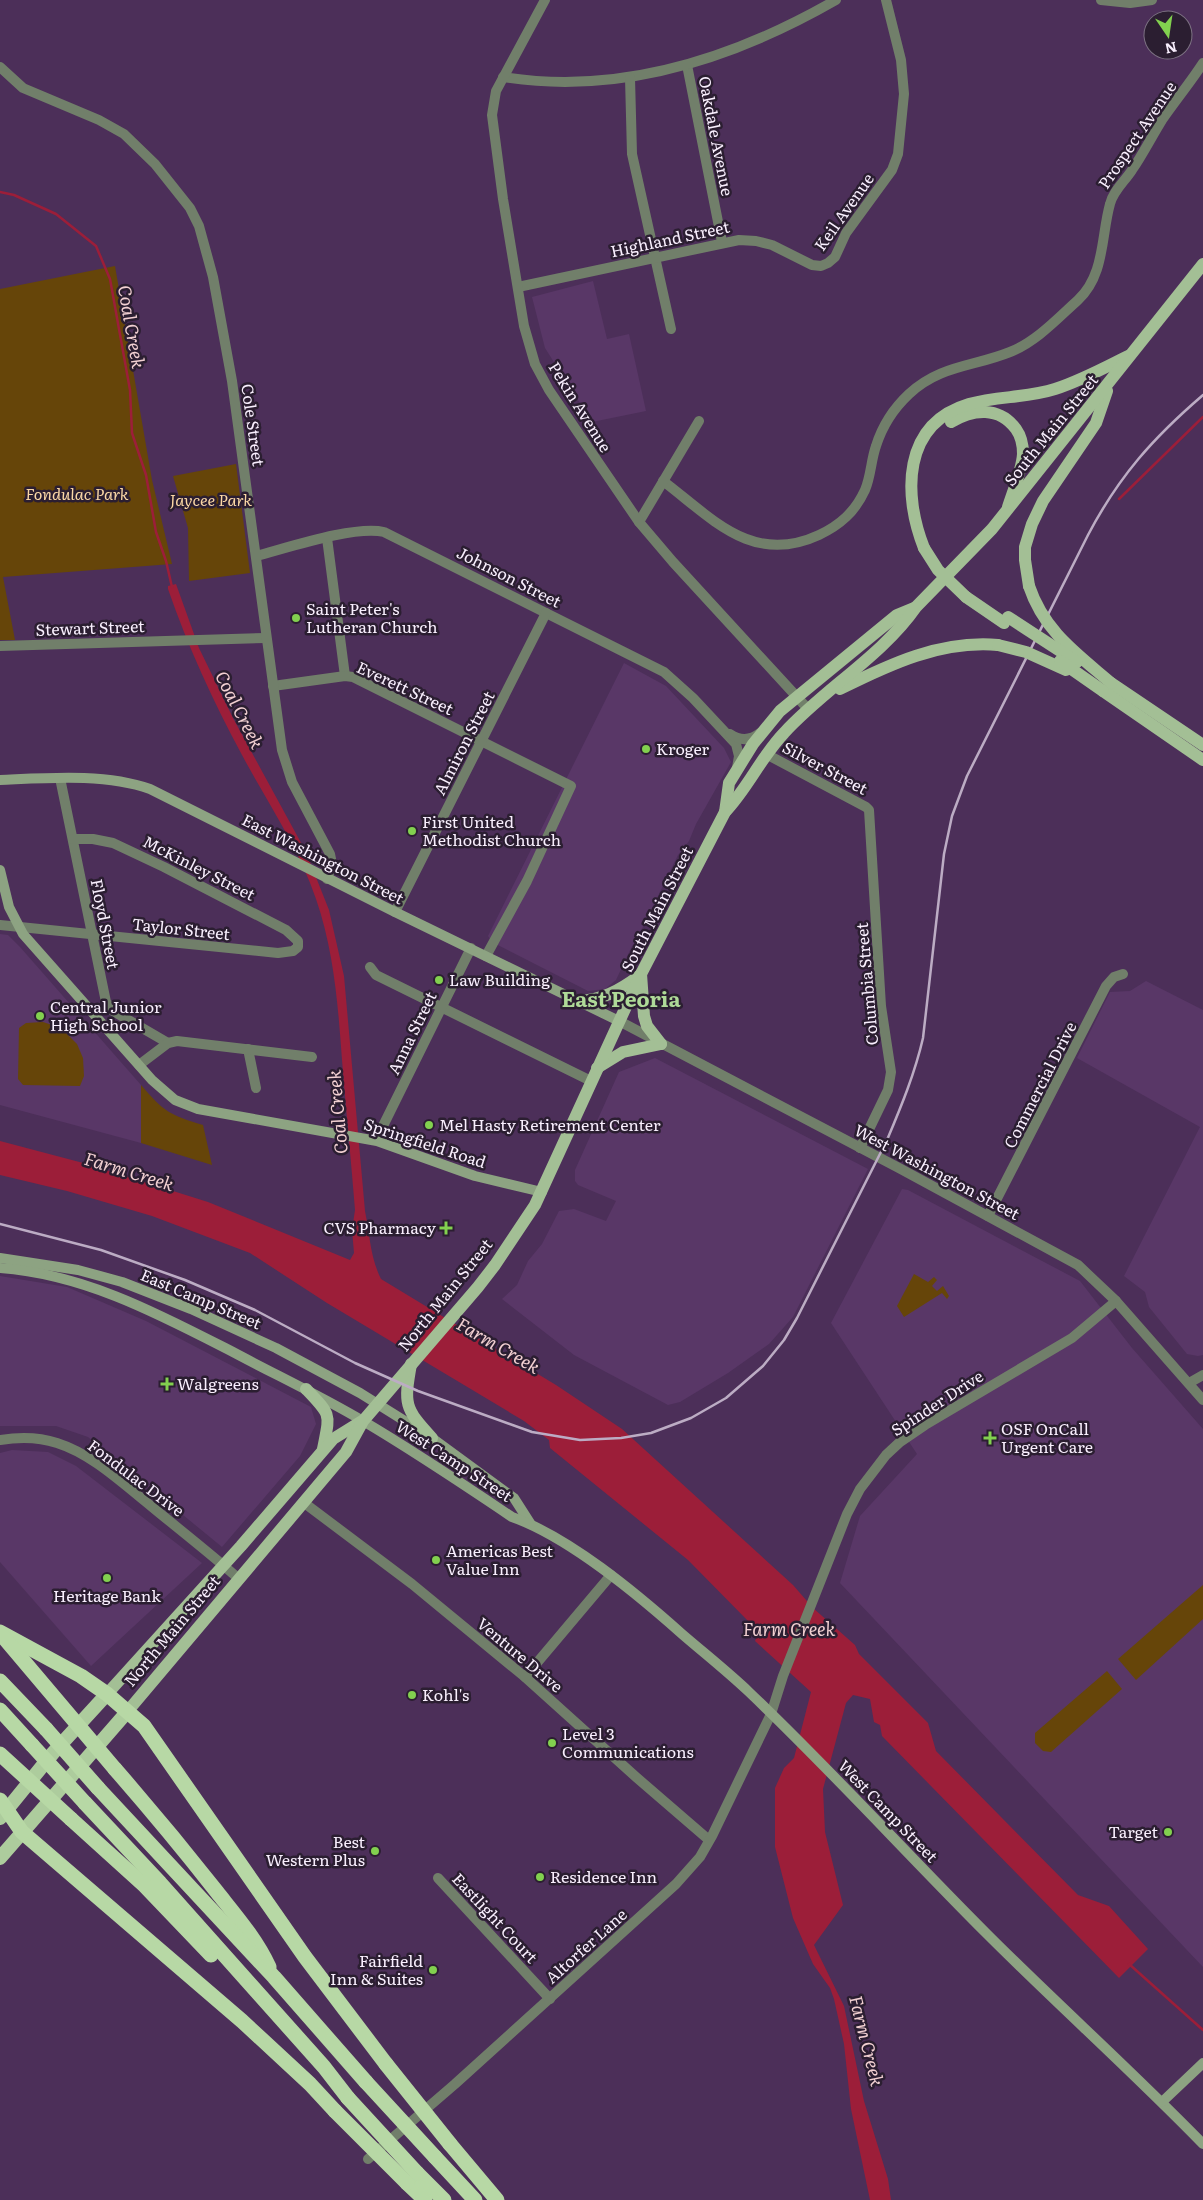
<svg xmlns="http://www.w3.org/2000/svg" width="1203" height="2200" font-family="Literata,serif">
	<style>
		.built { fill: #593767 }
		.green { fill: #664509 }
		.water { fill: #9c1e39 }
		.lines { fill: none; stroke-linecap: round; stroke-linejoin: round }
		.stream { stroke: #9c1e39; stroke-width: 2.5 }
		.minor { stroke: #717f6a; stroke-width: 10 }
		.tertiary { stroke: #717f6a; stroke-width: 10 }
		.secondary { stroke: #8da382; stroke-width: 10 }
		.primary { stroke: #a3bf95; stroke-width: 12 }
		.trunk { stroke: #adcc9d; stroke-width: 14 }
		.motorway { stroke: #b7d8a5; stroke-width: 15 }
		.rail { stroke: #bcacc4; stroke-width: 2.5 }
		.primary-bridge { stroke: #a3bf95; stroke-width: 12 }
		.motorway-bridge { stroke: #b7d8a5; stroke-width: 15 }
		.poi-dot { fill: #82d04f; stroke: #2b1e31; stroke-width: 2 }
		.labels { text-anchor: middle; stroke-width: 5; stroke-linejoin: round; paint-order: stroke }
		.street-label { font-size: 16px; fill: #f9effe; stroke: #2b1e31 }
		.park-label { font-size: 16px; font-style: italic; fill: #fcd8a6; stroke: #2b1e31 }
		.poi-label { font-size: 16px; fill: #f9effe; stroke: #2b1e31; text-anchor: start }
		.water-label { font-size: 18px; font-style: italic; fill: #f2d0d2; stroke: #2b1e31 }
		.district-label { font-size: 21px; font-weight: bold; fill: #afda98; stroke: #2b1e31 }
	</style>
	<rect width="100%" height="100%" fill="#4c2f59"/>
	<g class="built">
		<path d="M593 281 607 339 629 334 646 411 592 422 545 348 532 297Z"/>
		<path d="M624 663 666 686 724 748 731 762 696 824 689 841 678 855 635 943 632 946 616 980 605 989 588 991 492 942 488 936Z"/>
		<path d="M0 934 8 935 20 947 141 1085V1143L0 1105Z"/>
		<path d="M1146 981 1203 1010V1355L1198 1356 1187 1354 1149 1307 1145 1292 1124 1276 1200 1127 1077 1058 1110 992 1130 991Z"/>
		<path d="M655 1058 868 1169 793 1317 769 1344 728 1373 680 1402 668 1405 574 1355 502 1299 517 1285 528 1261 542 1244 559 1211 574 1209 606 1221 616 1201 578 1185 575 1181V1170L619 1072Z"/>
		<path d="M902 1189 908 1190 1080 1281 1132 1348 1203 1429V1967L840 1583 860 1516 917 1454 831 1323Z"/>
		<path d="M0 1276 67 1287 146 1321 311 1407 316 1424 300 1456 222 1547 88 1437 56 1426H0Z"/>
		<path d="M12 1450 48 1452 76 1466 202 1563 91 1666 0 1562V1453Z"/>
	</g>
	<g class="green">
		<path d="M115 266 152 480 172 564 3 577 15 640H0V289Z"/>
		<path d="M236 464 250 573 189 581 188 528 173 476Z"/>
		<path d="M43 1022 61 1028 77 1044 83 1058 84 1076 80 1086 23 1085 18 1079 19 1028 26 1023Z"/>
		<path d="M141 1085C164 1112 170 1115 203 1125L212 1165 141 1143Z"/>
		<path d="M914 1274 928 1282 934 1277 937 1280 932 1286 937 1291 943 1286 949 1296 947 1299 942 1293 904 1317 897 1306Z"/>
		<path d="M1203 1585V1619L1136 1680 1118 1659Z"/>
		<path d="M1107 1671 1122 1689 1051 1752 1043 1751 1035 1743V1733Z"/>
	</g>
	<path class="water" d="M176 584 199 648 233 718 306 852 329 910 344 976 365 1211C370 1235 370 1257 381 1279L556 1385 622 1429 793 1585 813 1608 855 1645 859 1654 928 1723 936 1751 1078 1895 1109 1906 1148 1949 1119 1978 882 1736 880 1725 874 1722 870 1699 853 1695 846 1703 823 1789 825 1832 843 1905 814 1945 844 2006 864 2101 888 2179 891 2200H870L851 2109 844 2044 834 1999 830 1988 813 1964 793 1918 775 1847V1788L784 1768 794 1758 811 1692 755 1641 758 1634 752 1625 688 1560 550 1448 549 1440 524 1421 327 1303 250 1253 152 1216 67 1191 0 1175V1141L87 1164 208 1202 350 1260 354 1253 352 1230 355 1210C351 1160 346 1110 342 1060 338 1005 334 951 316 899 299 848 267 802 242 755 213 701 188 647 168 589V586Z"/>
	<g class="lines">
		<g class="stream">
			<path d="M0 192 14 195 56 214 96 246 110 279 130 390 132 433 146 475 156 532 166 561 172 587"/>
			<path d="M1119 499 1203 417"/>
			<path d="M1129 1964 1203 2030"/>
		</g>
		<g class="minor">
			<path d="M1101 0 1130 3 1152 0"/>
			<path d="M687 65 722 242"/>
			<path d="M503 77C621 96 735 58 836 0"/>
			<path d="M630 78 632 154 671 329"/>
			<path d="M518 287 739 240 756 241 772 245 812 265 821 266 828 263 835 257 846 233 892 170 898 154 904 94 901 60 886 0"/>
			<path d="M663 481C712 518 752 566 819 535 840 525 855 512 865 490 871 476 871 460 876 446 882 427 894 408 909 394 940 365 973 367 1010 352 1036 342 1058 318 1078 300 1105 275 1101 236 1110 204 1113 191 1125 181 1132 170 1143 154 1152 136 1162 120 1175 101 1190 83 1203 63"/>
			<path d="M639 522 699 421"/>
			<path d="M327 538 345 676"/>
			<path d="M256 556C287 548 355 525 384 532L664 672 693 698 736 744 739 756 737 768"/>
			<path d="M0 646 266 638"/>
			<path d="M273 686 345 676 353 677 571 786 527 881 486 956"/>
			<path d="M730 734C740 741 750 741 760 733"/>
			<path d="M766 754 866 807 869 810 881 1006 891 1072 888 1090 860 1148"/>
			<path d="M60 778 106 1002 113 1011 168 1043"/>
			<path d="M395 912 546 613"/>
			<path d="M0 925 278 953 293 951 298 947V941L286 930 164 867 113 843 93 839H73"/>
			<path d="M370 967 376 975 591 1081"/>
			<path d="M248 1049 256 1088"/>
			<path d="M139 1065 168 1043 177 1041 312 1057"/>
			<path d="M381 1130 471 948"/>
			<path d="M988 1216 1106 986 1114 977 1123 974"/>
			<path d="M1189 1383 1203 1375"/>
			<path d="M303 1502 412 1584 525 1677 636 1777 709 1840"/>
			<path d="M525 1677 611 1575"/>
			<path d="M438 1878 550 1999"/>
			<path d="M368 2159 455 2084 676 1884 700 1857 712 1836 771 1714"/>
		</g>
		<g class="tertiary">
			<path d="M545 0 496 91 492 115 503 199 524 326 535 364 549 390 639 522 673 562 808 709"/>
			<path d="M0 67 23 88 99 120 124 134 155 164 190 208 199 226 213 277 232 381 282 750 292 782 330 854 332 864 327 879"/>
			<path d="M619 1021 899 1168 1078 1265 1116 1301 1203 1400"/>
			<path d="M0 1440C18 1437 39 1437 57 1443 92 1454 122 1483 151 1506 180 1530 211 1554 239 1579"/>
			<path d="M771 1714 783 1676 847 1514 860 1489 886 1455 900 1442 925 1425 1072 1338 1116 1301"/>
		</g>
		<g class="secondary">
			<path d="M0 780C47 778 105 773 150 789L395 912 619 1021"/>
			<path d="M0 870 9 907 23 934 152 1080 175 1100 198 1109 377 1141 475 1176 542 1192"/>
			<path d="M0 1258 78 1270 122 1282 191 1309 276 1348 360 1393 432 1438 514 1498 530 1523"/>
			<path d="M0 1268C84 1274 159 1314 233 1352 276 1375 321 1396 363 1421 414 1451 463 1484 512 1517 569 1537 636 1593 682 1634 704 1653 728 1672 749 1692 831 1770 907 1854 987 1934 1058 2005 1133 2072 1203 2144"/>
			<path d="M1162 2102 1203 2063"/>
		</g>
		<g class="primary">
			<path d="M951 422C973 409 999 406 1016 429 1021 436 1023 446 1023 454 1022 470 1013 491 1008 507"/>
			<path d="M924 548C903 495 902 424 969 404 997 396 1027 398 1055 389 1080 381 1104 368 1128 356"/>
			<path d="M1029 586 1025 560V547L1032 524 1043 501 1096 423 1107 391"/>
			<path d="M966 597 1004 623"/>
			<path d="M1111 683 1203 745"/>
			<path d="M840 689C890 664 941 640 998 645"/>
			<path d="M1103 691 1203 760"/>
			<path d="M725 812 729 783 753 744 780 711 897 615 914 608"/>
			<path d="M641 974 644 1016 647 1026 661 1044"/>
			<path d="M577 1001C601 1001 620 990 639 976"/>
			<path d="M597 1068 623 1052 661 1044"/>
			<path d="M411 1364C404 1404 404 1408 432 1438"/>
			<path d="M306 1389C332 1416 330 1413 323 1449"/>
			<path d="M107 1694 241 1546 333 1439 362 1421"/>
			<path d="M127 1712 346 1452 363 1421 478 1287 495 1265 535 1205 641 974 725 812C748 788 761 757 784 733 824 689 882 656 916 607L992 529 1203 264"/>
		</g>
		<g class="trunk">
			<path d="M0 1818 53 1753 107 1694"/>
			<path d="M0 1858 127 1712"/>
		</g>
		<g class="motorway">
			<path d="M0 1632 81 1676 107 1694 144 1726 305 1957 386 2064"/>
			<path d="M0 1681 46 1729"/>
			<path d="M0 1710 32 1745"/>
			<path d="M115 1769C150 1809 184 1850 217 1892 236 1916 256 1939 269 1967"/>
			<path d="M98 1788 274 1977 366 2082"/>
			<path d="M0 1800 22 1832 242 2021 310 2084 335 2111"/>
			<path d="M85 1803 160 1883 324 2067 348 2098"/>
			<path d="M71 1819 145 1886 211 1955"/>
			<path d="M450 2144 497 2200"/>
			<path d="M435 2157 475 2200"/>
			<path d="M417 2173 444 2200"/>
			<path d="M407 2183 425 2200"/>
		</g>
		<path class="rail" d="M0 1224 101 1250 185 1280 255 1310 355 1363 418 1391 532 1432 580 1440 621 1438 651 1433 691 1418 726 1398 763 1366 784 1340 797 1318 887 1140C901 1107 915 1073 923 1038L944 854 952 816 967 776 1088 535C1119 476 1153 438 1203 395"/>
		<g class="primary-bridge">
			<path d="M924 548 938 570 966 597"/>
			<path d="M1029 586C1044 631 1076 653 1111 683"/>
			<path d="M1008 617 1077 662"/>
			<path d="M998 645 1026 652 1066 670"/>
			<path d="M1060 661 1103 691"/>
		</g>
		<g class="motorway-bridge">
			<path d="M0 1633 115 1769"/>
			<path d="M46 1729 98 1788"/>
			<path d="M32 1745 85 1803"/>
			<path d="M0 1754 71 1819"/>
			<path d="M386 2064 450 2144"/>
			<path d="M366 2082 435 2157"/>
			<path d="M348 2098 417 2173"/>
			<path d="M335 2111 407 2183"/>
		</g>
	</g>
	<g class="poi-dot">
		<circle cx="296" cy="618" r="5"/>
		<circle cx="646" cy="749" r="5"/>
		<circle cx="412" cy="831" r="5"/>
		<circle cx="439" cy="980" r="5"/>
		<circle cx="40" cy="1016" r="5"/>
		<circle cx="429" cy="1125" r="5"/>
		<path d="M443.5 1220.5h5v5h5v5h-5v5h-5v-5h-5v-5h5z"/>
		<path d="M164.5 1376.5h5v5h5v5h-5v5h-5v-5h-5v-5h5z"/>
		<path d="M987.5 1430.5h5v5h5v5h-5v5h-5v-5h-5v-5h5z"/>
		<circle cx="436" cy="1560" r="5"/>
		<circle cx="107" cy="1578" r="5"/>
		<circle cx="412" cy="1695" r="5"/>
		<circle cx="552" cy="1743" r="5"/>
		<circle cx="1168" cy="1832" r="5"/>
		<circle cx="375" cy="1851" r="5"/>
		<circle cx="540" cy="1877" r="5"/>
		<circle cx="433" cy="1970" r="5"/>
	</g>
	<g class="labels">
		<g class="street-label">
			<text transform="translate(1137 135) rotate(-56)" y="6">Prospect Avenue</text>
			<text transform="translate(716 136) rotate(79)" y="6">Oakdale Avenue</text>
			<text transform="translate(844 212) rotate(-55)" y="6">Keil Avenue</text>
			<text transform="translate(670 239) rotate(-12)" y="6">Highland Street</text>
			<text transform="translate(580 407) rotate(58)" y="6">Pekin Avenue</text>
			<text transform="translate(253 425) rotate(82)" y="6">Cole Street</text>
			<text transform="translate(1051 430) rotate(-51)" y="6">South Main Street</text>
			<text transform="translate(509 577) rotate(27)" y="6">Johnson Street</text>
			<text transform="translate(90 628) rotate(-2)" y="6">Stewart Street</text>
			<text transform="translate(405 688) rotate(25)" y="6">Everett Street</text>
			<text transform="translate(464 743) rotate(-63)" y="6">Almiron Street</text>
			<text transform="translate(825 768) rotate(28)" y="6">Silver Street</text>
			<text transform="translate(323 859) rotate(27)" y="6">East Washington Street</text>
			<text transform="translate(199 868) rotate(27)" y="6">McKinley Street</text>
			<text transform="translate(657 909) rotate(-63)" y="6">South Main Street</text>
			<text transform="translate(105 924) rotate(79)" y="6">Floyd Street</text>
			<text transform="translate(181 929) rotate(6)" y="6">Taylor Street</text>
			<text transform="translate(867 984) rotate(-95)" y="6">Columbia Street</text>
			<text transform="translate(412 1033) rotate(-64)" y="6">Anna Street</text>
			<text transform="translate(1040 1085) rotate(-63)" y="6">Commercial Drive</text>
			<text transform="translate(425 1143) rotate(18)" y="6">Springfield Road</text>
			<text transform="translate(937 1172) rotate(28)" y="6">West Washington Street</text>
			<text transform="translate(445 1295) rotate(-51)" y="6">North Main Street</text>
			<text transform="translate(201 1299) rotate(23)" y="6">East Camp Street</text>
			<text transform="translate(937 1403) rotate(-33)" y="6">Spinder Drive</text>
			<text transform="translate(454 1461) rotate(33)" y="6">West Camp Street</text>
			<text transform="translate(136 1478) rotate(37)" y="6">Fondulac Drive</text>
			<text transform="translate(172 1631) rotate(-50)" y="6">North Main Street</text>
			<text transform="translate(520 1655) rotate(40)" y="6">Venture Drive</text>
			<text transform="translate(888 1811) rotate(46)" y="6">West Camp Street</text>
			<text transform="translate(495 1918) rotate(47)" y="6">Eastlight Court</text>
			<text transform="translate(586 1946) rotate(-42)" y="6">Altorfer Lane</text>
		</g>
		<g class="park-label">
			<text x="77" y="500">Fondulac Park</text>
			<text x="211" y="506">Jaycee Park</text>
		</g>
		<g class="poi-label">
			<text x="306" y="615">Saint Peter's<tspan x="306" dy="18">Lutheran Church</tspan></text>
			<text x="656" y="755">Kroger</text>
			<text x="422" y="828">First United<tspan x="422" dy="18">Methodist Church</tspan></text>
			<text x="449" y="986">Law Building</text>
			<text x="50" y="1013">Central Junior<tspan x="50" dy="18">High School</tspan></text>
			<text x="439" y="1131">Mel Hasty Retirement Center</text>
			<text x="436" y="1234" text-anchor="end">CVS Pharmacy</text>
			<text x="177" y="1390">Walgreens</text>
			<text x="1001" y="1435">OSF OnCall<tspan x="1001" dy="18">Urgent Care</tspan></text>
			<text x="446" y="1557">Americas Best<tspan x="446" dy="18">Value Inn</tspan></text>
			<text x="107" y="1602" text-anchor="middle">Heritage Bank</text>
			<text x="422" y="1701">Kohl's</text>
			<text x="562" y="1740">Level 3<tspan x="562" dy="18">Communications</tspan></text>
			<text x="1158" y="1838" text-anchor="end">Target</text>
			<text x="365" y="1848" text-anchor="end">Best<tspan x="365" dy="18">Western Plus</tspan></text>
			<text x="550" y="1883">Residence Inn</text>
			<text x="423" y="1967" text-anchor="end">Fairfield<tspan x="423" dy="18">Inn &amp; Suites</tspan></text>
		</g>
		<g class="water-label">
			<text transform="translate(131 327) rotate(80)" y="6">Coal Creek</text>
			<text transform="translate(239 710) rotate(63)" y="6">Coal Creek</text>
			<text transform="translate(338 1112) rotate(-95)" y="6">Coal Creek</text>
			<text transform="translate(129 1172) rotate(17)" y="6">Farm Creek</text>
			<text transform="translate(498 1346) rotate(30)" y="6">Farm Creek</text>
			<text x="789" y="1636">Farm Creek</text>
			<text transform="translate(866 2041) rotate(76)" y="6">Farm Creek</text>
		</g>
		<g class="district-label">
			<text x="621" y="1007">East Peoria</text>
		</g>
	</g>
	<g transform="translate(1168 35) rotate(167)"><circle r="24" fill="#2b1e31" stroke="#7d7283"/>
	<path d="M0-4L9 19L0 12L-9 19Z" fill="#82d04f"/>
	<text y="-8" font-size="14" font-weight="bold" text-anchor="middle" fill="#f9effe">N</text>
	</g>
</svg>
